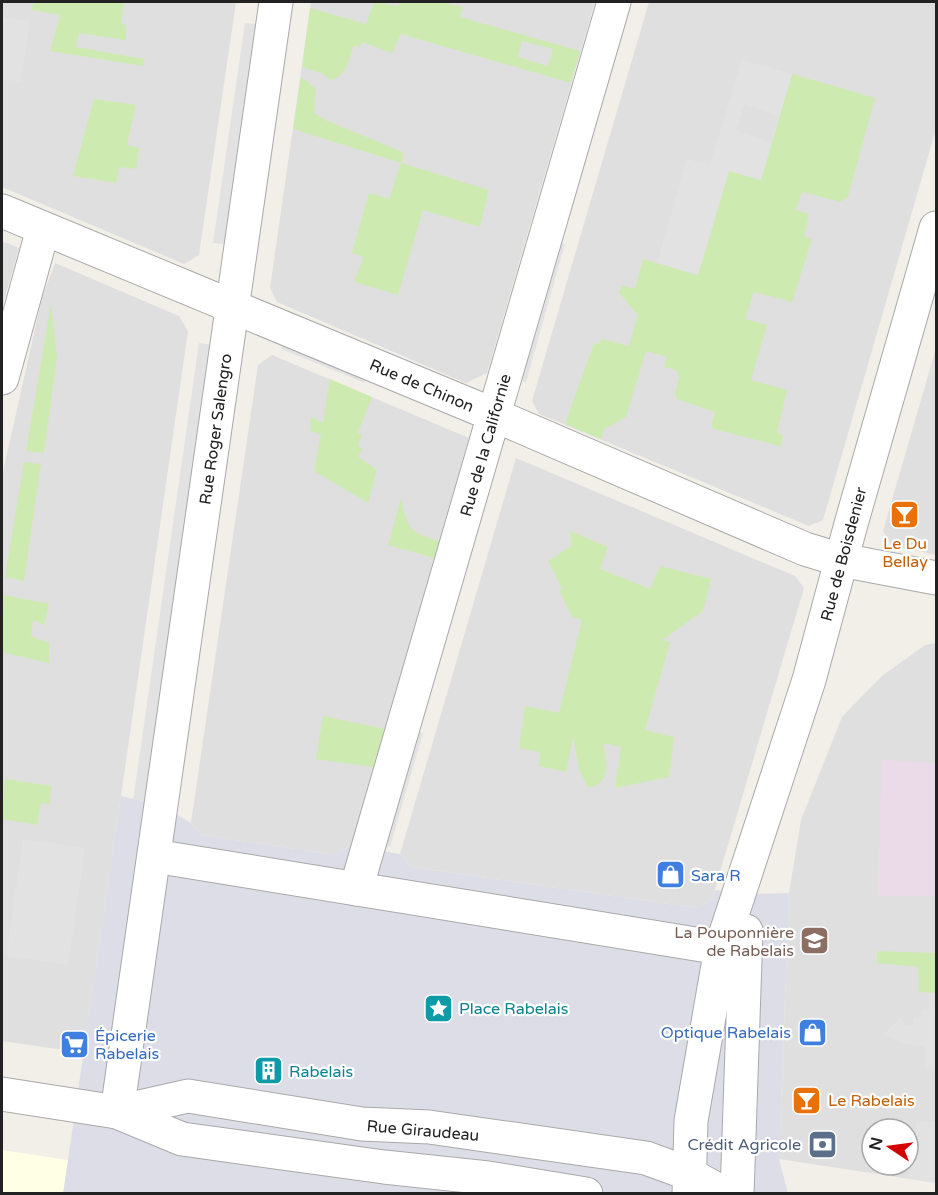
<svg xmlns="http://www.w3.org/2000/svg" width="938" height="1195" font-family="'Varela Round',sans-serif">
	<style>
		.residential { fill: #e0dfdf; fill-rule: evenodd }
		.industrial { fill: #ebdbe8 }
		.education { fill: #ffffe5 }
		.grass { fill: #cdebb0; fill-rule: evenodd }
		.parking { fill: #e2e2e2; fill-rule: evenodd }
		.plaza { fill: #dddde8 }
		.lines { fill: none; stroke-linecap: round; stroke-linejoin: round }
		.minor-casing { stroke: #a9a9a9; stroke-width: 35 }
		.minor { stroke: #fff; stroke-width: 33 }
		.labels { text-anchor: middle; stroke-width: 4.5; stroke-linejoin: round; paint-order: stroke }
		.street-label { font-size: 16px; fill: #222; stroke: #fff }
		.food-label { font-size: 16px; fill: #c56008; stroke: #fff }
		.shop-label { font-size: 16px; fill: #366cbe; stroke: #fff; text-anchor: start }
		.education-label { font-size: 16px; fill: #785e54; stroke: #fff; text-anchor: end }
		.culture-label { font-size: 16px; fill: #0d838f; stroke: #fff; text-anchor: start }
		.service-label { font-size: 16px; fill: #4e5e75; stroke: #fff; text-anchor: end }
	</style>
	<rect width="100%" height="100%" fill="#f2efe9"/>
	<g class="residential">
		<path d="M2 2H236L199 255 184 264 2 187Z"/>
		<path d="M311 2H595L487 373 466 383 277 302 270 288Z"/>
		<path d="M649 2H936V129L823 520 809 526 539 414 532 401Z"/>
		<path d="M2 241 19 248 2 307Z"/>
		<path d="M55 263 179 316 188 331 84 1053 2 1041V476L42 298Z"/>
		<path d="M936 348V555L891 545 883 531Z"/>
		<path d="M272 355 469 438 351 845 336 855 201 835 191 823 258 365Z"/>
		<path d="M516 458 795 576 804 588 712 899 697 908 411 867 400 854Z"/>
		<path d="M936 643V763H926L920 896H936V1183L779 1159 789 893 801 820 842 717 882 676 925 645ZM872 1129H908V1165H872Z"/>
	</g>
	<path class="industrial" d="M882 760 936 763V896H878Z"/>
	<path class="education" d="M2 1150 68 1160 63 1193H2Z"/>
	<g class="grass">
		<path d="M33 2H124L121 24 126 25V40L79 33 76 47 144 59 143 66 50 51 60 15 32 10Z"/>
		<path d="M374 2 398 6 400 2H442L463 7 460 17 580 51 571 83 401 34 392 53 362 42 360 47 354 45C349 58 346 79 330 80L323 74 302 67 310 8 366 24ZM522 41 553 49 548 66 518 57Z"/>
		<path d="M792 74 875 98 848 197 840 202 802 192 796 210 809 214 804 236 812 239 792 302 754 292 745 319 767 325 751 380 787 390 777 432 783 435 781 446 714 429 711 426 715 412 677 399 675 394 679 376 676 370 664 367 667 357 646 351 626 417 604 429 601 439 565 424 594 343 599 344 602 339 629 346 638 315 619 293 622 285 635 289 643 259 698 275 729 171 761 180Z"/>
		<path d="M301 77 316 89 314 113 325 120 403 152 402 163 489 190 480 227 423 210 398 295 354 282 363 259 362 256 352 253 369 193 389 199 401 163 293 129Z"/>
		<path d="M94 99 136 105 127 145 139 148 136 169 119 167 116 183 73 176Z"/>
		<path d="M51 304 57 356 44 453 26 451Z"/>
		<path d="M330 379 372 397 358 433 362 435 358 446 362 449 358 457 377 470 368 503 314 471 321 434 310 431 311 417 323 423Z"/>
		<path d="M24 462 41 464 24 581 5 577Z"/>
		<path d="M401 499C407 528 410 533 439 541L434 558 388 545Z"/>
		<path d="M570 531 608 547 600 569 650 589 660 566 711 579 703 611 662 640 670 642 645 730 674 737 669 777 615 788 621 747 603 743C606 761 613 782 588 788L579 769 573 737 566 772 539 766 540 752 519 748 525 706 559 713 582 620 572 617 559 590 562 588 548 561 571 546Z"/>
		<path d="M4 595 49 604 44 625 33 620 31 636 49 643V663L6 653 2 650Z"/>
		<path d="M323 716 385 729 373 767 316 759Z"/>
		<path d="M5 779 52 786 49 804 41 803 37 825 2 819Z"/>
		<path d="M877 951 936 953V993L919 992 918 967 877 963Z"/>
	</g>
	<g class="parking">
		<path d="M2 17 30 21 21 82 2 79Z"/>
		<path d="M245 23 257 24 225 244 213 243Z"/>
		<path d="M742 60 792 74 761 180 729 171 698 275 657 263 687 159 710 165ZM744 104 778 116 771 142 736 131Z"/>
		<path d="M554 241 565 244 526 382 514 379Z"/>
		<path d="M285 338 369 373 365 383 281 349Z"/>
		<path d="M199 343 212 345 119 983 107 981Z"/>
		<path d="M412 729 423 733 390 847 380 843Z"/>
		<path d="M23 839 85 848 68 965 6 956Z"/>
		<path d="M929 993H936V1069L925 1068V1046L904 1044 883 1034 901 1017 905 1025 913 1026V1018H921V1011H929Z"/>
		<path d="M917 1121 936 1122V1183L907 1178Z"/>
	</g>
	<path class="plaza" d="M121 796 162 806 191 823 201 835 336 855 351 845 400 854 411 867 697 908 712 899 715 890 753 894 789 893 779 1159 788 1193 63 1194Z"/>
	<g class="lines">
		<defs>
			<g id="minor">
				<path d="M2 211 494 415 805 549 841 560 936 578"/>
				<path d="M2 378 43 229"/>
				<path d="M154 856 745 952"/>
				<path d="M356 889 614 2"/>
				<path d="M2 1094 117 1112 182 1139 384 1167 488 1178 586 1194"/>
				<path d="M117 1112 276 2"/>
				<path d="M117 1112 188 1096 362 1124 429 1127 646 1158 687 1173 725 1194"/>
				<path d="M689 1194 691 1121 721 948 809 680 851 524 936 228"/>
				<path d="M737 1194 746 931"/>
			</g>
		</defs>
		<use href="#minor" class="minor-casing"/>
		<use href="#minor" class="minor"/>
	</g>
	<defs>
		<symbol id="bar-square" viewBox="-11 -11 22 22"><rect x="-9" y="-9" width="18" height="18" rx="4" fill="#e8710a" stroke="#fff"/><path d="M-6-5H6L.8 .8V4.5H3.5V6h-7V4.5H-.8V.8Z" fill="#fff"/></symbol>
		<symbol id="shop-square" viewBox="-11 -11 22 22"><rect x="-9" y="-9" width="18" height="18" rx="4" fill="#3f7fe0" stroke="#fff"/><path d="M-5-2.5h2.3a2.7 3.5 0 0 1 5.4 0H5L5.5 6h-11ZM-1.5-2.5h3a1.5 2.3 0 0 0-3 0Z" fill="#fff"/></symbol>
		<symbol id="school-square" viewBox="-11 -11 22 22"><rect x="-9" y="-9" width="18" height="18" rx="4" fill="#8d6e63" stroke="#fff"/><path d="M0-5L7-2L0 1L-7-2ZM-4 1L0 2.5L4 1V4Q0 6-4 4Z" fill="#fff"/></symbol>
		<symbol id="sight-square" viewBox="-11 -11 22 22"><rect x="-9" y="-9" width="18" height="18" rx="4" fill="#0f9aa8" stroke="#fff"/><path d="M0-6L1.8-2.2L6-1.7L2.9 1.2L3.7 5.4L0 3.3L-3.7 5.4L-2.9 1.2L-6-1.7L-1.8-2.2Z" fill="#fff"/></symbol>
		<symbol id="supermarket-square" viewBox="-11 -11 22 22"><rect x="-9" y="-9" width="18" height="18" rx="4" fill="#3f7fe0" stroke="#fff"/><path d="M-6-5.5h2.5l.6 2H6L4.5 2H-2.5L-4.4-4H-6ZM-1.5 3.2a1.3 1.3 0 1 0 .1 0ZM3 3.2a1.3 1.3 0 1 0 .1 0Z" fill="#fff"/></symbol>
		<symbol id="building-square" viewBox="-11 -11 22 22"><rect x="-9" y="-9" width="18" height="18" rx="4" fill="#0f9aa8" stroke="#fff"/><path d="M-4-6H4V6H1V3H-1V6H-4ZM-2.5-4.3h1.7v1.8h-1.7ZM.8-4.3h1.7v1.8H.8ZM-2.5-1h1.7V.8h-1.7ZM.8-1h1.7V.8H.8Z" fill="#fff"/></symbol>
		<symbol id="bank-square" viewBox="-11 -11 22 22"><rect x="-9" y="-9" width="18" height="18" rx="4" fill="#5c6f8a" stroke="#fff"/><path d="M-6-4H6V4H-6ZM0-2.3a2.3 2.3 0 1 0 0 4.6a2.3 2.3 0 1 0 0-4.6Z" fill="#fff"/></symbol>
	</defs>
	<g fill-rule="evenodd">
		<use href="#bar-square" x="888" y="498" width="33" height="33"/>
		<use href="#shop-square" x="654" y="858" width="33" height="33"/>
		<use href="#school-square" x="798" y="924" width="33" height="33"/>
		<use href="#sight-square" x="422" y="992" width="33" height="33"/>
		<use href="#shop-square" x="796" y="1016" width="33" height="33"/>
		<use href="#supermarket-square" x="58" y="1028" width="33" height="33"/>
		<use href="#building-square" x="252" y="1054" width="33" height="33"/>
		<use href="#bar-square" x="790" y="1084" width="33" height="33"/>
		<use href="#bank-square" x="806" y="1128" width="33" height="33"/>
	</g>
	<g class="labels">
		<g class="street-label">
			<text transform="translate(422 385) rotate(23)" y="6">Rue de Chinon</text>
			<text transform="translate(215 429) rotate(-82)" y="6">Rue Roger Salengro</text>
			<text transform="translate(485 445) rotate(-74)" y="6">Rue de la Californie</text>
			<text transform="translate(843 554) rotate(-75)" y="6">Rue de Boisdenier</text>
			<text transform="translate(423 1130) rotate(5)" y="6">Rue Giraudeau</text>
		</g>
		<g class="food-label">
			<text x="905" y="549">Le Du<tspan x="905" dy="18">Bellay</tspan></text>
			<text x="828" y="1106" text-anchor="start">Le Rabelais</text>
		</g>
		<g class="shop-label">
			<text x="691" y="881">Sara R</text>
			<text x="791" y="1038" text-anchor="end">Optique Rabelais</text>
			<text x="95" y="1041">Épicerie<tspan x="95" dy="18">Rabelais</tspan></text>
		</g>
		<g class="education-label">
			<text x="794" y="938">La Pouponnière<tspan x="794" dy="18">de Rabelais</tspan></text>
		</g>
		<g class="culture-label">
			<text x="459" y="1014">Place Rabelais</text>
			<text x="289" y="1077">Rabelais</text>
		</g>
		<g class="service-label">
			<text x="801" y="1150">Crédit Agricole</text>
		</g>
	</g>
	<rect width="938" height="1195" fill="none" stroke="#222222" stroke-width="6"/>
	<g transform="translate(890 1147) rotate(283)"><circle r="28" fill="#ffffff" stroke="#a7a7a7" stroke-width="1.5"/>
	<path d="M0-4.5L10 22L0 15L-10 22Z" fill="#d40000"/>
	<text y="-9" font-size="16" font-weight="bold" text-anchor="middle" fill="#222222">N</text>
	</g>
</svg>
